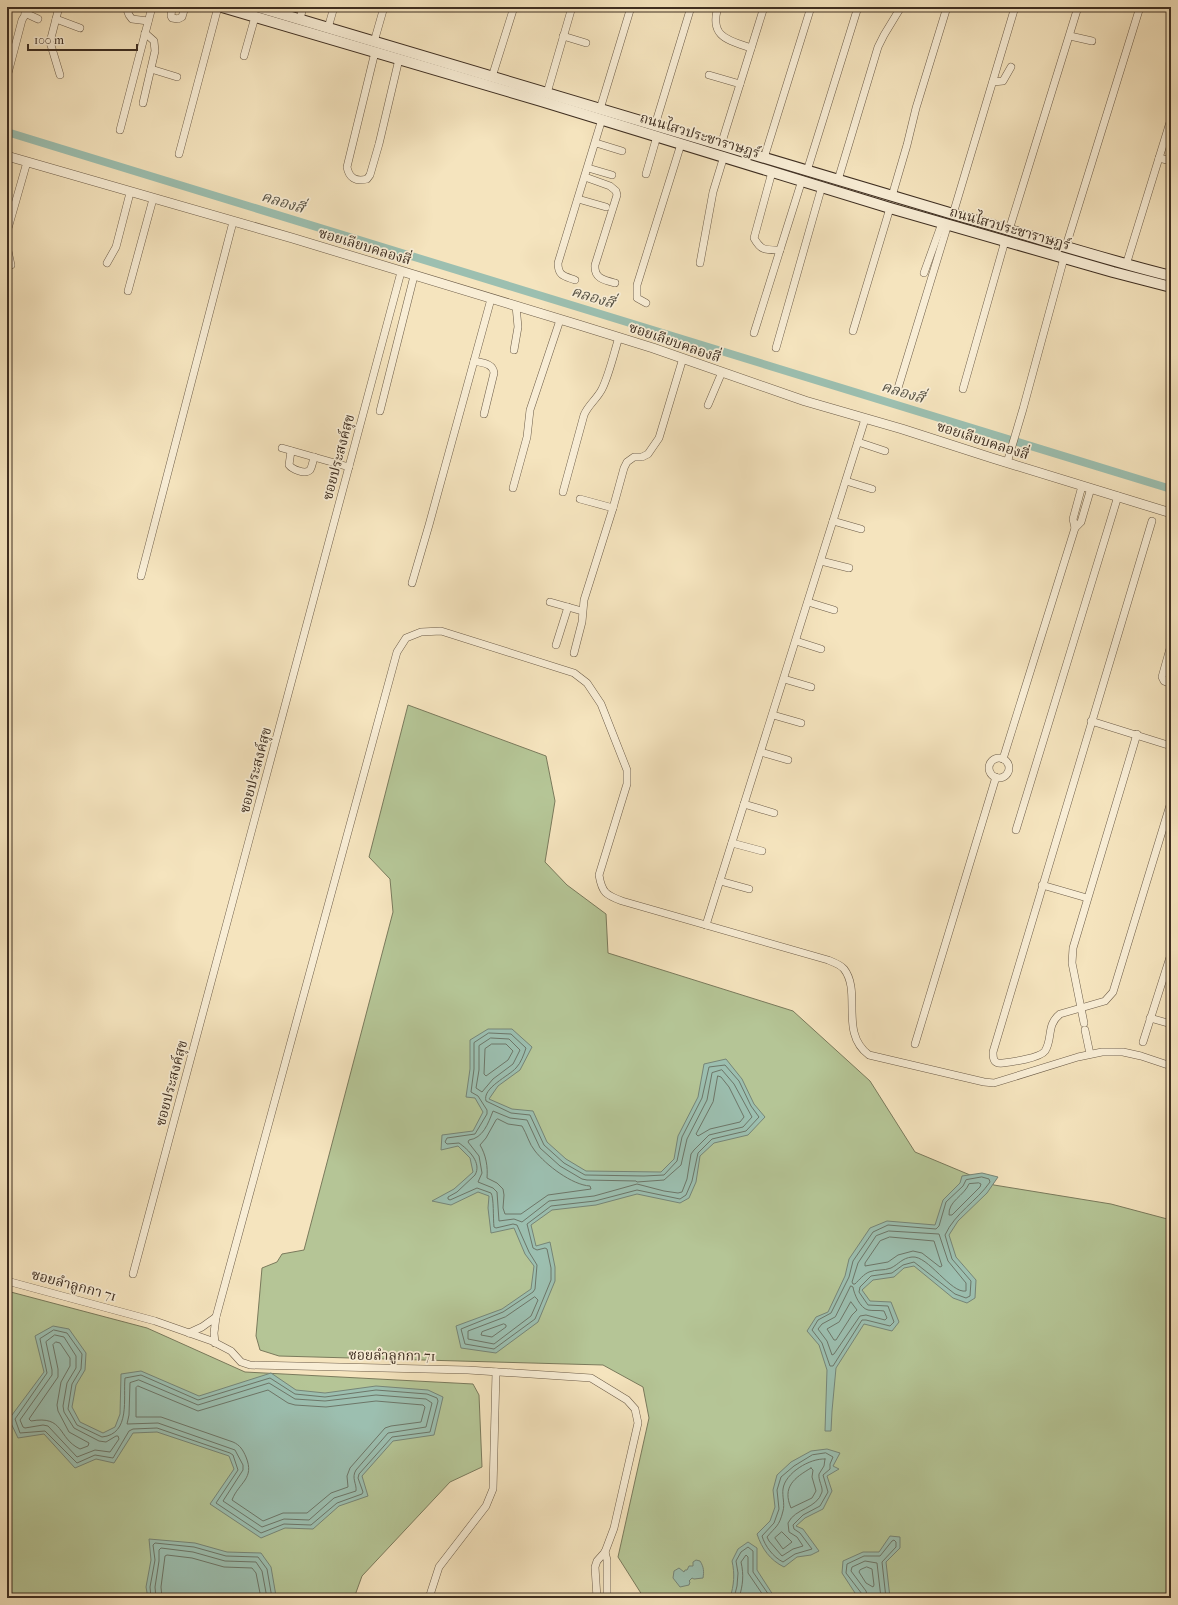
<svg xmlns="http://www.w3.org/2000/svg" width="1178" height="1605" font-family="'IM FELL French Canon','Noto Serif Thai',serif">
	<style>
		.green { fill: #b5c596; stroke: #7a7a5c }
		.water { fill: #9cbfb0; stroke: #768577 }
		.lines { fill: none; stroke-linecap: round; stroke-linejoin: round }
		.shore { stroke: #6d7668; stroke-width: 1 }
		.canal { stroke: #9cbfb0; stroke-width: 8 }
		.minor-casing { stroke: #6c5c48; stroke-width: 8 }
		.tertiary-casing { stroke: #6c5c48; stroke-width: 10 }
		.secondary-casing { stroke: #3e2e21; stroke-width: 12 }
		.minor { stroke: #f8edd5; stroke-width: 7 }
		.tertiary { stroke: #f8edd5; stroke-width: 9 }
		.secondary { stroke: #f8edd5; stroke-width: 10 }
		.labels { text-anchor: middle; stroke-width: 3.5; stroke-linejoin: round; paint-order: stroke }
		.street-label { font-size: 14px; fill: #3e2e21; stroke: #f8edd5 }
		.water-label { font-size: 15px; font-style: italic; fill: #565245; stroke: #f8edd5 }
	</style>
	<rect width="100%" height="100%" fill="#f5e4be"/>
	<filter id="stains"><feTurbulence type="fractalNoise" baseFrequency=".005" numOctaves="4"/><feColorMatrix values="0 0 0 0 .2 0 0 0 0 .09 0 0 0 0 .02 0 0 0 .5 -.17"/></filter>
	<radialGradient id="worn" r=".72"><stop offset=".6" stop-color="#630" stop-opacity="0"/><stop offset="1" stop-color="#630" stop-opacity=".3"/></radialGradient>
	<g class="green">
		<path d="M408 705 546 756 555 801 545 862 567 885 606 914 608 953 793 1011 870 1081 915 1152 994 1185 1111 1204 1171 1220V1598H644L618 1557 649 1418 643 1387 603 1365 279 1356 260 1350 256 1336 262 1268 277 1262 282 1254 304 1250 393 912 390 879 369 857Z"/>
		<path d="M7 1291 147 1328 245 1372 473 1384 479 1395 482 1467 450 1482 362 1576 354 1598H7Z"/>
	</g>
	<g class="water">
		<path d="M488 1029H512L532 1047 520 1070 498 1086 489 1099 512 1109 533 1111 547 1142 566 1159 586 1171 661 1172 674 1159 678 1136 698 1097 704 1064 726 1059 742 1079 754 1104 765 1117 748 1135 714 1143 700 1156 696 1182 689 1198 680 1203 637 1194 596 1205 552 1210 531 1225 536 1246 550 1242 555 1267V1281L538 1322 496 1353 461 1348 456 1326 502 1309 531 1289 534 1266 525 1254 514 1228 491 1233 488 1208 489 1196 478 1192 451 1205 432 1201 454 1189 473 1172 470 1158 458 1146 441 1150 442 1135 473 1131 483 1112 475 1098 466 1097 470 1069V1040Z"/>
		<path d="M982 1173 998 1177 987 1193 958 1221 949 1235 956 1257 976 1280 975 1298 967 1303 953 1298 914 1266 904 1268 894 1277 873 1280 862 1290 870 1301 891 1302 899 1322 892 1331 864 1324 836 1368 832 1411 831 1431H825L827 1370 819 1345 807 1331 816 1317 828 1312 845 1276 849 1259 870 1228 887 1221 935 1225 943 1200 960 1183 962 1176Z"/>
		<path d="M53 1326 69 1329 86 1353 85 1370 76 1385 72 1407 80 1422 103 1433 115 1427 120 1414 121 1374 141 1371 199 1396 271 1373 296 1390 325 1393 376 1386 428 1390 443 1397 434 1435 393 1441 362 1476 368 1496 339 1506 313 1529 285 1528 261 1538 210 1504 234 1469 229 1456 157 1432 133 1433 114 1463 96 1459 75 1468 44 1434 18 1438 9 1419 44 1372 35 1336Z"/>
		<path d="M827 1449 840 1453 833 1466 839 1469 827 1476 832 1491 823 1509 805 1518 796 1526 803 1529 819 1551 811 1555 797 1557 784 1567C770 1560 762 1549 757 1534L770 1521 775 1507 773 1490 777 1475 791 1462 811 1451Z"/>
		<path d="M890 1536 900 1537V1548L886 1562 890 1598H861L855 1593 842 1573 843 1561 863 1552H879Z"/>
		<path d="M149 1539 195 1543 227 1552 261 1553 271 1567 276 1596 275 1598H198C194 1596 155 1598 148 1598L146 1587 151 1560Z"/>
		<path d="M748 1542 757 1548V1570L775 1598H730C734 1585 735 1574 732 1561L738 1549Z"/>
		<path d="M696 1560 700 1561C704 1567 704 1572 703 1578L694 1579 692 1578 689 1581 690 1582 689 1585 680 1587 673 1578 674 1571 679 1568 684 1572 685 1570H687L689 1566H693V1562Z"/>
	</g>
	<g class="lines">
		<g class="shore">
			<path d="M489 1033 511 1034 526 1048C524 1054 521 1063 516 1068 509 1076 482 1088 486 1101L511 1113 530 1115 544 1145 564 1163 585 1175 644 1176 664 1175 677 1161 682 1137 702 1098 709 1067 725 1065 739 1081 751 1106 759 1117 746 1131 712 1139 698 1153 692 1181 686 1195 680 1199 637 1190 595 1201 551 1206 527 1224 533 1248 537 1250 545 1248 547 1249 551 1268V1280L535 1319 494 1349 465 1344 461 1329 503 1312 533 1292 535 1289 537 1265 529 1252 517 1225 513 1224 496 1228 494 1227C493 1219 494 1197 491 1193L477 1188 450 1200 448 1199V1197L457 1192 475 1175C482 1163 469 1150 459 1143L447 1144 445 1142 447 1138 475 1134 487 1114V1110L478 1096 471 1092 474 1069V1043Z"/>
			<path d="M491 1038 509 1039 520 1050 513 1064 493 1079 482 1092 476 1088 479 1070V1046Z"/>
			<path d="M492 1044H506L513 1051 508 1060 486 1076 484 1074 485 1049Z"/>
			<path d="M722 1070 734 1084 752 1117 743 1127 709 1135 694 1150 691 1154 687 1179 682 1192 678 1193 664 1191 637 1184 594 1196 549 1201 522 1222 514 1219 499 1221 497 1192 493 1188 478 1182 482 1173 479 1156 468 1142 469 1140C483 1138 488 1124 493 1111L510 1118 527 1120 540 1148 560 1166 582 1179 587 1180 636 1181 637 1182 664 1180 681 1165 687 1139 707 1100 712 1073Z"/>
			<path d="M718 1076 721 1077 729 1087 744 1117 740 1122 710 1129 698 1136 696 1134 713 1102Z"/>
			<path d="M498 1119 508 1124 522 1126C527 1134 529 1144 535 1151 546 1165 572 1185 590 1186L591 1189 548 1195 521 1214H505L503 1208 504 1195 503 1189 497 1183 487 1178C488 1167 486 1155 480 1145L486 1138 496 1120Z"/>
			<path d="M982 1177 989 1179 990 1182C977 1201 955 1213 945 1235L952 1259 971 1281 970 1296 966 1298 955 1294 914 1262 903 1265 892 1273 871 1276 860 1287 859 1292 868 1305 888 1306 894 1322 890 1326 866 1320H862L833 1366H830L822 1343 812 1330 818 1320 831 1313 849 1277 853 1261 873 1232 888 1225 936 1229 939 1226 946 1202 963 1186 966 1180Z"/>
			<path d="M979 1183 981 1184 980 1187 952 1215H949C948 1201 964 1196 969 1184Z"/>
			<path d="M889 1231 939 1234 948 1261 966 1283V1291C951 1294 928 1255 912 1257 902 1258 899 1264 891 1268 884 1271 876 1269 869 1272 864 1274 859 1280 855 1284H853L852 1282 858 1263 876 1236Z"/>
			<path d="M890 1237 934 1241 942 1266 940 1267 922 1253 913 1251 898 1255 888 1262 865 1266V1263L880 1241Z"/>
			<path d="M851 1286 853 1287C854 1294 860 1308 868 1310 873 1311 879 1310 884 1311L887 1318 885 1320 866 1315 860 1316 834 1354 832 1355 827 1341 818 1329 822 1324 835 1317Z"/>
			<path d="M535 1297 538 1300 531 1316 494 1344 468 1339V1331L505 1317Z"/>
			<path d="M851 1302 857 1310 852 1315 836 1340H834L827 1329 839 1322Z"/>
			<path d="M504 1324 506 1325V1327L492 1337 481 1335 482 1332Z"/>
			<path d="M54 1330 67 1333 82 1354 81 1369 72 1384 68 1409 77 1425 102 1437C131 1434 123 1398 125 1378L141 1375 198 1400 270 1378 295 1394 325 1397 376 1390 427 1394 437 1398 438 1401 430 1432 392 1437 359 1474 358 1478 363 1492 362 1494 337 1503 311 1525 284 1524 261 1533 216 1503 238 1470 233 1455 230 1453 157 1428 133 1429 129 1431 113 1458 95 1455 77 1463 45 1431 20 1433 15 1419 47 1373 40 1339Z"/>
			<path d="M55 1335 64 1337 76 1356V1368L67 1383 63 1406 64 1412 74 1428 99 1441 106 1442 116 1436H118L119 1439 110 1452 95 1450 77 1457 48 1426 43 1425 25 1428 23 1427 20 1420 52 1375V1370L46 1342Z"/>
			<path d="M56 1342 60 1343 70 1358V1366L61 1382 57 1405 58 1411 69 1432 89 1443 88 1446 80 1449C57 1438 65 1415 31 1421L29 1419 58 1377V1369L53 1345Z"/>
			<path d="M139 1380 198 1405 269 1383 295 1399 325 1401 376 1395 426 1399 432 1403 426 1427 388 1433 356 1470C351 1478 357 1484 356 1491L334 1498 309 1520 284 1519 262 1527 223 1501 243 1470V1465L235 1450 158 1423 127 1424 129 1415 130 1383Z"/>
			<path d="M138 1386 198 1411 268 1390 288 1403 295 1405 326 1407 376 1401 423 1405 425 1407 421 1422 391 1426 385 1428 350 1468 347 1476 348 1487 331 1493 307 1513H283L263 1521 232 1500C239 1482 255 1479 246 1457 243 1450 240 1445 233 1442L161 1417H136V1388Z"/>
			<path d="M826 1453 833 1457 830 1464V1469L823 1475 828 1492 820 1506 803 1515 793 1525 794 1529 800 1533 812 1549 795 1554 783 1562C773 1557 765 1546 762 1536L774 1523 779 1509 777 1490 781 1477 794 1466 812 1455Z"/>
			<path d="M825 1459 824 1466 819 1474C818 1480 823 1487 822 1492 817 1509 795 1508 788 1523L789 1532 797 1537 803 1546 793 1549 782 1556 769 1541 767 1537C776 1526 779 1527 783 1511 785 1504 782 1496 783 1489 785 1473 810 1458 825 1459Z"/>
			<path d="M811 1468 813 1470 812 1477 816 1491 812 1498 791 1508C782 1487 794 1478 811 1468Z"/>
			<path d="M782 1532 792 1542 783 1549 775 1538Z"/>
			<path d="M867 1567 872 1569 874 1585 873 1587 866 1583 859 1572 860 1570Z"/>
			<path d="M151 1598 150 1587 155 1560 153 1545 155 1543 194 1547 226 1556 258 1557 267 1569 272 1598"/>
			<path d="M156 1598 155 1587 159 1561V1550L161 1548 193 1552 225 1561 256 1562 262 1571 267 1598"/>
			<path d="M162 1598 161 1587 165 1556 167 1555 192 1558 224 1567 252 1568 256 1573 261 1598"/>
			<path d="M734 1598 737 1586 738 1573 736 1561 741 1552 748 1547 753 1551V1572L771 1598"/>
			<path d="M739 1598C743 1585 744 1575 741 1562L746 1555 748 1557V1573L765 1598"/>
			<path d="M863 1598 862 1594 846 1573 847 1564 864 1556H880L892 1541 894 1540 896 1542V1547L882 1562 886 1598"/>
			<path d="M868 1598 866 1591 851 1571 852 1567 865 1561 877 1563 881 1598"/>
		</g>
		<path class="canal" d="M7 132 1171 489"/>
		<defs>
			<g id="minor">
				<path d="M59 7 50 42 60 75"/>
				<path d="M126 7 129 15 132 19 148 21"/>
				<path d="M172 7 171 16 172 18 178 19 182 17 185 7"/>
				<path d="M718 7C709 37 728 40 751 48"/>
				<path d="M25 13 38 19"/>
				<path d="M56 19 80 28"/>
				<path d="M300 19 303 7"/>
				<path d="M328 28 334 7"/>
				<path d="M563 36 586 43"/>
				<path d="M1070 36 1092 41"/>
				<path d="M374 42 384 7"/>
				<path d="M375 52 347 167C349 178 356 182 367 179L370 175 379 144 399 59"/>
				<path d="M244 56 255 17"/>
				<path d="M151 69 177 77"/>
				<path d="M709 75 740 84"/>
				<path d="M7 77 22 20 30 7"/>
				<path d="M492 77 514 7"/>
				<path d="M993 82 1003 81 1011 67"/>
				<path d="M547 93 572 7"/>
				<path d="M143 103 155 51 154 41 145 33"/>
				<path d="M600 109 631 7"/>
				<path d="M655 125 691 7"/>
				<path d="M120 130 152 7"/>
				<path d="M596 143 622 151"/>
				<path d="M721 145 764 7"/>
				<path d="M179 154 218 7"/>
				<path d="M764 158 811 7"/>
				<path d="M1159 158 1171 161"/>
				<path d="M588 168 612 175"/>
				<path d="M807 171 858 7"/>
				<path d="M772 172 754 238C761 251 766 250 780 250L802 180"/>
				<path d="M646 174 657 136"/>
				<path d="M585 177 610 186 616 191 617 195 595 265C594 278 603 280 615 283"/>
				<path d="M838 180 878 47 884 35 901 7"/>
				<path d="M892 196 907 145 916 108 947 7"/>
				<path d="M578 199 606 207"/>
				<path d="M953 214 1015 7"/>
				<path d="M1009 230 1078 7"/>
				<path d="M7 232 27 162"/>
				<path d="M7 246 11 265"/>
				<path d="M1066 246 1140 7"/>
				<path d="M107 263 116 247 130 193"/>
				<path d="M700 263 713 192 724 156"/>
				<path d="M1126 265 1171 119"/>
				<path d="M924 273 942 223"/>
				<path d="M575 280C564 276 558 276 558 263L602 119"/>
				<path d="M128 291 153 199"/>
				<path d="M646 303 637 298V285L681 144"/>
				<path d="M853 331 890 208"/>
				<path d="M754 333 780 250"/>
				<path d="M776 348 822 186"/>
				<path d="M514 350 518 327 516 306"/>
				<path d="M474 361C482 363 493 363 494 373L484 414"/>
				<path d="M898 388 948 224"/>
				<path d="M963 389 1005 241"/>
				<path d="M708 405 722 372"/>
				<path d="M380 411 414 276"/>
				<path d="M858 442 885 451"/>
				<path d="M282 448 349 467"/>
				<path d="M291 451 289 465C292 469 305 475 310 470 312 467 313 461 314 457"/>
				<path d="M1007 463 1023 409 1064 258"/>
				<path d="M846 481 872 489"/>
				<path d="M1082 486 1073 519 1075 528 1081 522 1091 488"/>
				<path d="M513 488 527 437 530 410 560 320"/>
				<path d="M563 492 584 415C588 405 597 399 602 389 609 375 614 353 619 337"/>
				<path d="M580 499 613 508"/>
				<path d="M833 521 861 529"/>
				<path d="M1152 521 993 1052C993 1060 994 1064 1003 1063 1012 1062 1040 1058 1045 1051 1053 1039 1046 1025 1060 1014L1105 1001 1113 992 1171 802"/>
				<path d="M821 561 849 568"/>
				<path d="M141 576 233 222"/>
				<path d="M412 583 429 525 491 299"/>
				<path d="M550 602 582 611"/>
				<path d="M808 602 834 610"/>
				<path d="M796 641 821 649"/>
				<path d="M556 645 568 607"/>
				<path d="M1171 645 1162 677 1164 681 1171 684"/>
				<path d="M574 653 582 622 584 600 613 508 624 468 627 462 634 457H642L648 454 659 438 683 358"/>
				<path d="M784 679 811 687"/>
				<path d="M773 715 801 723"/>
				<path d="M1091 721 1171 746"/>
				<path d="M761 752 788 760"/>
				<circle cx="999" cy="768" r="10"/>
				<path d="M1003 759 1075 528"/>
				<path d="M744 804 774 813"/>
				<path d="M1016 830 1118 496"/>
				<path d="M732 843 762 851"/>
				<path d="M720 881 749 889"/>
				<path d="M1042 885 1087 898"/>
				<path d="M706 925 865 419"/>
				<path d="M1150 1018 1171 1024"/>
				<path d="M1084 1023 1072 963 1073 948 1137 734"/>
				<path d="M1085 1030 1090 1054"/>
				<path d="M1143 1042 1171 954"/>
				<path d="M915 1044 996 777"/>
				<path d="M133 1274 401 272"/>
				<path d="M7 1281 155 1321 212 1341 231 1351 241 1362 250 1365 468 1370 591 1378 627 1400 635 1409 638 1423 614 1528 605 1552 597 1561 595 1567 597 1598"/>
				<path d="M216 1317 397 652 406 638 421 632 441 631 574 673 587 683 601 704 627 770V784L599 875C602 893 606 895 622 901L828 960C833 962 841 965 844 969 862 992 839 1033 869 1055L984 1082 994 1083 1078 1057 1102 1052H1123L1141 1056 1171 1066"/>
				<path d="M189 1333 202 1327 216 1317 214 1333 215 1343"/>
				<path d="M605 1552 607 1560V1598"/>
				<path d="M429 1598 439 1567 486 1506 493 1489 496 1372"/>
			</g>
			<path id="tertiary" d="M7 156 292 238 579 325 653 348 805 401 902 429 992 458 1171 513"/>
			<g id="secondary">
				<path d="M222 7 541 101 890 208 1113 272 1171 287"/>
				<path d="M258 7 953 214C1026 234 1098 258 1171 276"/>
			</g>
		</defs>
		<use href="#minor" class="minor-casing"/>
		<use href="#tertiary" class="tertiary-casing"/>
		<use href="#secondary" class="secondary-casing"/>
		<use href="#minor" class="minor"/>
		<use href="#tertiary" class="tertiary"/>
		<use href="#secondary" class="secondary"/>
	</g>
	<g class="labels">
		<g class="street-label">
			<text transform="translate(700 135) rotate(17)" y="5">ถนนไสวประชาราษฎร์</text>
			<text transform="translate(1010 228) rotate(16)" y="5">ถนนไสวประชาราษฎร์</text>
			<text transform="translate(365 246) rotate(17)" y="5">ซอยเลียบคลองสี่</text>
			<text transform="translate(675 342) rotate(19)" y="5">ซอยเลียบคลองสี่</text>
			<text transform="translate(983 440) rotate(18)" y="5">ซอยเลียบคลองสี่</text>
			<text transform="translate(338 457) rotate(-75)" y="5">ซอยประสงค์สุข</text>
			<text transform="translate(255 770) rotate(-75)" y="5">ซอยประสงค์สุข</text>
			<text transform="translate(171 1083) rotate(-75)" y="5">ซอยประสงค์สุข</text>
			<text transform="translate(74 1285) rotate(15)" y="5">ซอยลำลูกกา 71</text>
			<text transform="translate(392 1355) rotate(1)" y="5">ซอยลำลูกกา 71</text>
		</g>
		<g class="water-label">
			<text transform="translate(283 202) rotate(17)" y="5">คลองสี่</text>
			<text transform="translate(593 297) rotate(17)" y="5">คลองสี่</text>
			<text transform="translate(903 392) rotate(17)" y="5">คลองสี่</text>
		</g>
	</g>
	<rect width="1178" height="1605" fill="none" stroke="#f5e4be" stroke-width="24"/>
	<rect x="8" y="8" width="1162" height="1589" fill="none" stroke="#3e2e21" stroke-width="2"/>
	<rect x="12" y="12" width="1154" height="1581" fill="none" stroke="#3e2e21"/>
	<path d="M28 44v6h109v-6" fill="none" stroke="#3e2e21" stroke-width="2"/>
	<text x="34" y="44" font-size="12" fill="#3e2e21" stroke="#f8edd5" stroke-width="3" paint-order="stroke">100 m</text>
	<rect width="100%" height="100%" filter="url(#stains)"/>
	<rect width="100%" height="100%" fill="url(#worn)"/>
</svg>
